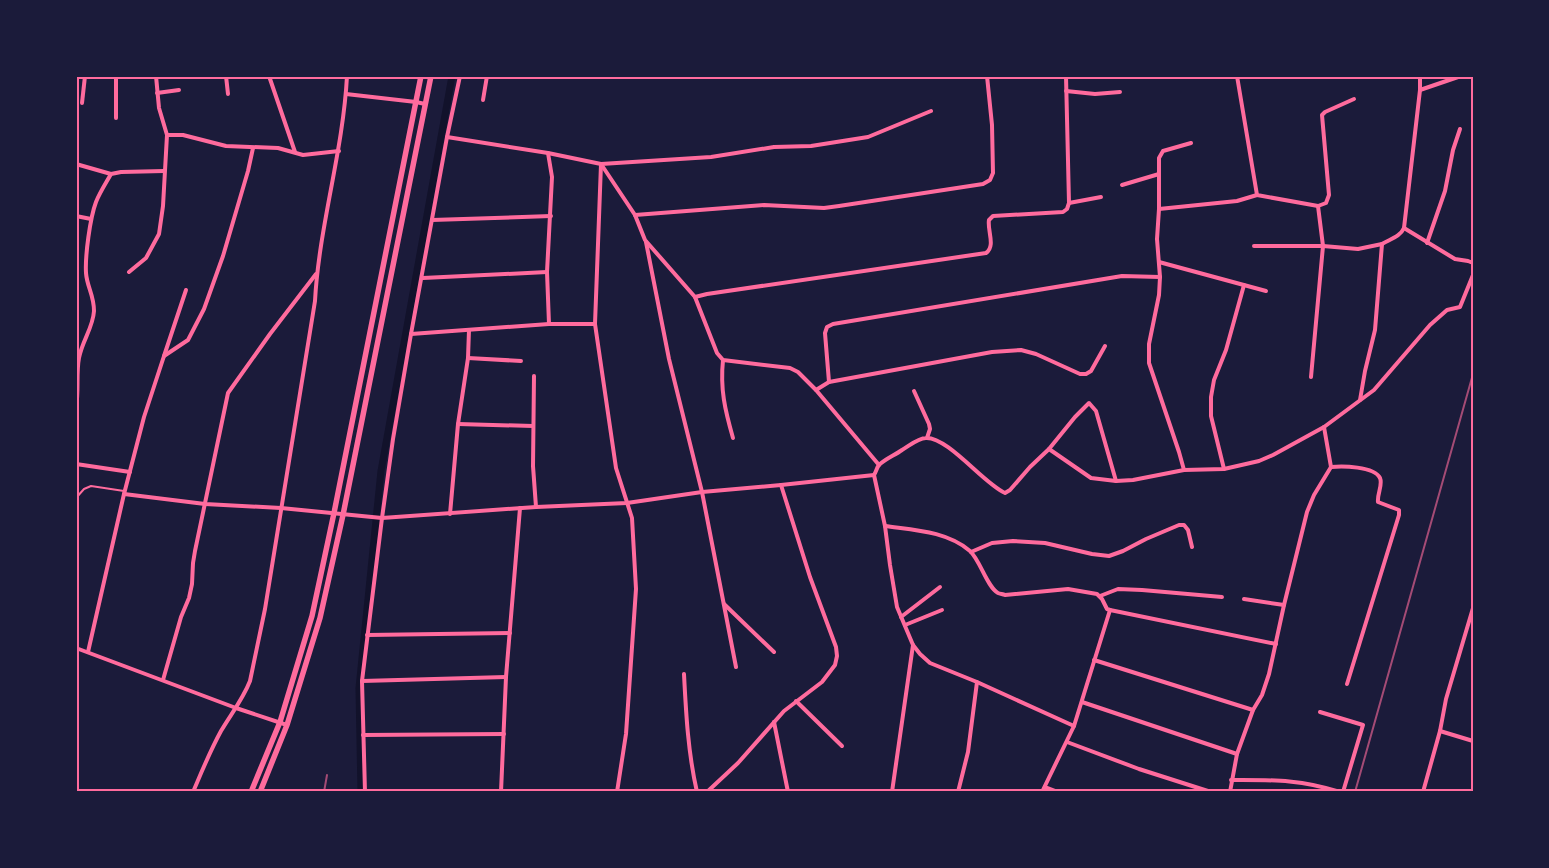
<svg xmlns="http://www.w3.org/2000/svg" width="1549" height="868" font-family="'Sofia Sans Condensed',sans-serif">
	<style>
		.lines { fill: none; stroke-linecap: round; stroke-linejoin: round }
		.canal { stroke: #12122b; stroke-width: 7 }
		.service { stroke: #ff6b9d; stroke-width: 2 }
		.minor { stroke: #ff6b9d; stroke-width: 4 }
		.primary { stroke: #ff6b9d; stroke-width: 5.5 }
		.rail { stroke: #a44b75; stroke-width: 2 }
		.neatline { fill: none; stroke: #ff6b9d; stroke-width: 2 }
	</style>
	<rect width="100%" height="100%" fill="#1b1b3a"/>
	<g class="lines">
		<path class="canal" d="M361 792 359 688 381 471 452 76"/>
		<path class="service" d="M76 498 84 489 91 486 124 491"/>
		<g class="minor">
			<path d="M226 76 228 94"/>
			<path d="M269 76 295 152"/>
			<path d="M1237 76 1257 195 1318 206 1323 246 1311 377"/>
			<path d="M1420 90 1461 76"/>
			<path d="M1066 91 1095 94 1120 92"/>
			<path d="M157 93 179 90"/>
			<path d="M346 94 416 102 425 104"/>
			<path d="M483 100 487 76"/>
			<path d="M82 103 85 76"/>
			<path d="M116 118V76"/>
			<path d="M167 135H183L226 146 278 148 303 155 339 151"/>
			<path d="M447 137 548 153 601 164 635 215 645 240 695 297 717 353 723 360 790 368 798 372 816 390 879 465"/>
			<path d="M548 153 552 177 547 272 549 324"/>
			<path d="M76 164 111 174"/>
			<path d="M1122 185 1159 174"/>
			<path d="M1069 203 1101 197"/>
			<path d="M1318 206 1326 203 1329 195 1322 115 1325 112 1354 99"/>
			<path d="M1159 209 1237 201 1257 195"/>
			<path d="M635 215 764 205 824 208 839 206 983 184 990 180 993 173 992 125 987 76"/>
			<path d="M76 216 91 219"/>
			<path d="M432 220 551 216"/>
			<path d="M1404 228 1455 259 1468 261 1473 263"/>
			<path d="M646 242 669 359 702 492 736 667"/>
			<path d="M1427 243 1445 191 1453 150 1460 129"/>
			<path d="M1254 246H1323L1358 249 1382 244"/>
			<path d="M1159 262 1266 291"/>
			<path d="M129 272 146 258 159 234 163 206 167 135 159 108 156 76"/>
			<path d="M423 278 547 272"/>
			<path d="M695 297 707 294 986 253C996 246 987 230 989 220L993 216 1063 212 1067 209 1069 203 1066 76"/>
			<path d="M411 334 549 324H595"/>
			<path d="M164 356 186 290"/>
			<path d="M468 358 521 361"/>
			<path d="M723 360C720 389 725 410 733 438"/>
			<path d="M534 376 533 466 536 507"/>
			<path d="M829 382 825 333 827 327 833 324 1122 276 1160 277"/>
			<path d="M816 390 829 382 992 352 1021 350 1036 354 1080 374H1086L1091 371 1105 346"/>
			<path d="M914 391 929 424 930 429 927 438"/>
			<path d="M1360 400 1365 371 1375 330 1382 244C1390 239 1400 237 1404 228L1420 90V76"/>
			<path d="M76 407C79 391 76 374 79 358 82 341 93 328 94 311 94 295 87 287 86 273 85 256 90 218 96 202 100 192 106 183 111 174L121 172 164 171"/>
			<path d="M458 424 533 426"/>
			<path d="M1324 427 1331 467"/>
			<path d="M1049 449 1075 417 1089 403 1096 411 1116 481"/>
			<path d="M76 464 130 472"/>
			<path d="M1331 467C1342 466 1374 466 1380 478 1383 485 1377 494 1378 502L1399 510V515L1347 684"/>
			<path d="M1224 469 1211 416V397L1214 380 1226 350 1244 285"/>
			<path d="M1184 470 1179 452 1149 363V344L1159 295 1160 277 1157 239 1159 209V158L1163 151 1191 143"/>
			<path d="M874 475 885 526 890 565 897 607 913 645 920 654 930 663 977 682 968 752 958 792"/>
			<path d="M124 494 205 504 281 508 382 518 536 507 627 503 702 492 781 485 874 475C876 472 877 467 879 465 885 459 895 455 902 450 909 446 918 438 926 438 948 437 984 484 1005 493L1010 490 1030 467 1049 449 1091 478 1116 481 1133 480 1184 470 1224 469 1259 461 1273 455 1324 427 1374 390 1430 325 1447 310 1460 307 1473 275"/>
			<path d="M450 514 458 424 468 358 469 330"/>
			<path d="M885 526C913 530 947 531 970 551 980 560 987 587 998 593 1000 594 1003 594 1005 595L1068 589 1097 594 1102 599 1107 609 1110 610 1074 726 1042 792"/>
			<path d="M971 552 992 543 1013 541 1045 543 1092 554 1109 556 1123 551 1146 539 1179 525H1184L1188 530 1192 547"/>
			<path d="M1100 596 1118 589 1142 590 1222 597"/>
			<path d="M1244 599 1284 605"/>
			<path d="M724 604 774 652"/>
			<path d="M1110 610 1276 644"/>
			<path d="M901 617 940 587"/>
			<path d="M905 625 942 610"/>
			<path d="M367 635 510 633"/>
			<path d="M76 648 236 708 287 725"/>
			<path d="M88 652 124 494 144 417 164 356 188 340 204 309 223 256 248 171 253 148"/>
			<path d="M1094 660 1253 710"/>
			<path d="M684 674C686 713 688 753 697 792"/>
			<path d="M163 680 181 617 189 598 192 584 193 563 195 551 228 393 270 334 316 274"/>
			<path d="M362 681 506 677"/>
			<path d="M977 682 1074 726"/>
			<path d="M796 701 842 746"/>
			<path d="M1082 702 1237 754"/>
			<path d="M1320 712 1363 725 1343 792"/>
			<path d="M774 722 788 792"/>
			<path d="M1440 731 1473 741"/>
			<path d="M363 735 504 734"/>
			<path d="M1067 742 1139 769 1211 792"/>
			<path d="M1231 780C1272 780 1300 779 1340 792"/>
			<path d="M1045 787 1058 792"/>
			<path d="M193 792C202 771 210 751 221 731 231 714 243 699 250 681L265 609 315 301C319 226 343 152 347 76"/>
			<path d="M365 792 362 681 382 518 393 439 411 334 447 137 460 76"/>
			<path d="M501 792 506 677 520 508"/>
			<path d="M617 792 626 734 636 589 632 518 616 468 595 324 601 164 711 157 774 147 811 146 868 137 931 111"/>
			<path d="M707 792 738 763 784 711 822 682 835 665 837 656 836 647 810 577 781 485"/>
			<path d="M892 792 913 645"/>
			<path d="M1230 792 1237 754 1253 710 1262 695 1269 674 1284 605 1307 512 1314 495 1331 467"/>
			<path d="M1423 792 1440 731 1446 699 1473 608"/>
		</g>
		<g class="primary">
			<path d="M251 792 280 722 312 616 334 513 421 76"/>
			<path d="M260 792 287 725 320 618 343 515 431 76"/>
		</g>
		<g class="rail">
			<path d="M324 792 327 775"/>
			<path d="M1355 792 1473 374"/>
		</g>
	</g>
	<rect width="1549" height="868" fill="none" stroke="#1b1b3a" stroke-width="155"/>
	<rect x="78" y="78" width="1394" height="712" class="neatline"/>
</svg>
